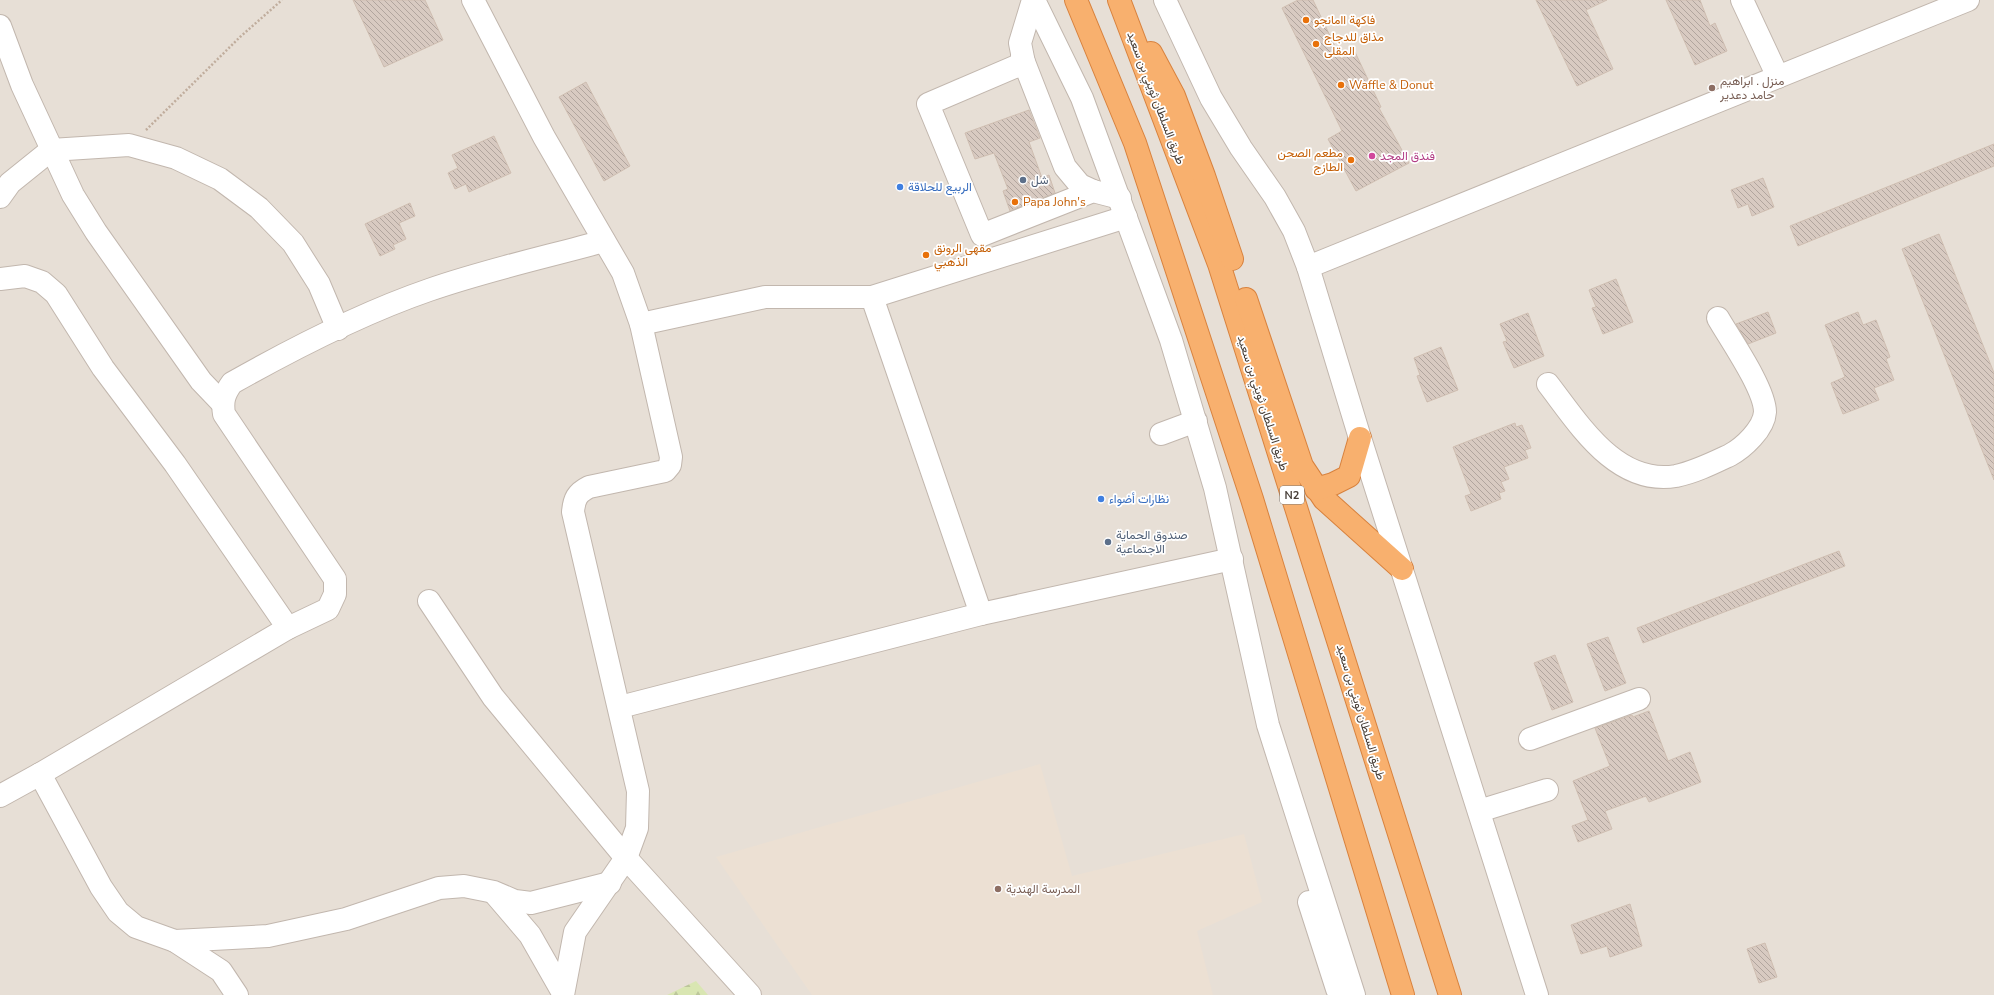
<svg xmlns="http://www.w3.org/2000/svg" width="1994" height="995" font-family="'Nunito Sans',Vazirmatn,sans-serif">
	<style>
		.residential { fill: #e7dfd6 }
		.education { fill: #ece0d3 }
		.forest { fill: url(#forest-firs) }
		.building { fill: url(#building-back-hatch); stroke: #cfbeb1 }
		.lines { fill: none; stroke-linecap: round; stroke-linejoin: round }
		.minor-casing { stroke: #c2b7ae; stroke-width: 24 }
		.highway-casing { stroke: #d8823e; stroke-width: 24 }
		.path { stroke: #c0ad9d; stroke-width: 2.5; stroke-dasharray: 2 2; stroke-linecap: butt }
		.minor { stroke: #fff; stroke-width: 22 }
		.highway { stroke: #f8b06e; stroke-width: 22 }
		.food-dot { fill: #e8710a; stroke: #fff; stroke-width: 1.5 }
		.education-dot { fill: #8d6e63; stroke: #fff; stroke-width: 1.5 }
		.hotel-dot { fill: #d1479c; stroke: #fff; stroke-width: 1.5 }
		.service-dot { fill: #5c6f8a; stroke: #fff; stroke-width: 1.5 }
		.shop-dot { fill: #3f7fe0; stroke: #fff; stroke-width: 1.5 }
		.labels { text-anchor: middle; stroke-width: 3.5; stroke-linejoin: round; paint-order: stroke }
		.shield { fill: #fff; stroke: #7e7873; stroke-width: 1 }
		.shield-label { font-size: 11px; font-weight: bold; fill: #473e37 }
		.food-label { font-size: 12px; fill: #c56008; stroke: #fff; text-anchor: start }
		.education-label { font-size: 12px; fill: #785e54; stroke: #fff; text-anchor: start }
		.street-label { font-size: 12px; fill: #473e37; stroke: #fff }
		.hotel-label { font-size: 12px; fill: #b23c85; stroke: #fff; text-anchor: start }
		.service-label { font-size: 12px; fill: #4e5e75; stroke: #fff; text-anchor: start }
		.shop-label { font-size: 12px; fill: #366cbe; stroke: #fff; text-anchor: start }
	</style>
	<defs>
		<pattern id="forest-firs" width="22" height="20" patternUnits="userSpaceOnUse"><rect width="22" height="20" fill="#d9e6b2"/><path d="M5 1l3.5 6h-7zM16 11l3.5 6h-7z" fill="#bcc69a"/></pattern>
		<pattern id="building-back-hatch" width="6" height="6" patternUnits="userSpaceOnUse"><rect width="6" height="6" fill="#d8cac1"/><path d="M-1 5l2 2M0 0l6 6M5-1l2 2" fill="none" stroke="#b1a59e"/></pattern>
	</defs>
	<rect width="100%" height="100%" fill="#f3eee8"/>
	<rect class="residential" x="0" y="0" width="1994" height="995"/>
	<path class="education" d="M1040 764 1072 876 1244 834 1262 902 1197 931 1213 995H812L716 857Z"/>
	<path class="forest" d="M696 981 708 995H667Z"/>
	<g class="building">
		<path d="M353 0H425L443 40 384 67Z"/>
		<path d="M1298 0H1313L1341 59 1355 52 1381 107 1379 108 1409 163 1356 191 1328 139 1342 131 1282 8Z"/>
		<path d="M1536 0H1607L1586 10 1613 69 1577 86Z"/>
		<path d="M1666 0H1700L1710 26 1715 23 1727 51 1695 65Z"/>
		<path d="M586 82 630 166 604 181 559 97Z"/>
		<path d="M1029 110 1040 138 1029 142 1042 178 1049 175 1055 193 1010 211 1003 191 1008 189 994 153 975 159 965 133Z"/>
		<path d="M494 136 511 173 469 192 466 184 455 189 448 173 458 168 452 155Z"/>
		<path d="M1994 144V166L1798 246 1790 226Z"/>
		<path d="M1763 178 1774 207 1752 216 1748 204 1738 208 1731 190Z"/>
		<path d="M410 203 415 216 399 223 406 239 393 245 395 249 380 256 365 224Z"/>
		<path d="M1939 234 1994 373V480L1902 249Z"/>
		<path d="M1616 279 1633 322 1603 334 1592 308 1596 307 1589 290Z"/>
		<path d="M1768 312 1776 333 1748 344 1736 324Z"/>
		<path d="M1858 312 1863 325 1876 320 1890 357 1886 359 1894 380 1874 388 1879 400 1843 414 1831 383 1845 377 1825 325Z"/>
		<path d="M1528 313 1544 356 1514 368 1503 342 1507 341 1500 324Z"/>
		<path d="M1441 347 1458 390 1427 402 1417 376 1420 375 1414 358Z"/>
		<path d="M1515 423 1516 427 1522 425 1531 448 1525 450 1528 458 1504 467 1509 479 1501 482 1505 491 1499 493 1501 499 1471 511 1465 496 1471 494 1453 447Z"/>
		<path d="M1839 551 1845 566 1643 643 1637 628Z"/>
		<path d="M1608 637 1626 683 1605 691 1587 644Z"/>
		<path d="M1555 655 1573 702 1552 710 1534 663Z"/>
		<path d="M1649 711 1668 761 1690 752 1701 782 1649 802 1646 796 1605 811 1612 829 1578 842 1572 826 1588 820 1573 781 1610 766 1595 728 1632 715 1633 717Z"/>
		<path d="M1630 904 1642 946 1610 957 1607 946 1581 954 1571 925Z"/>
		<path d="M1765 943 1777 977 1759 983 1747 949Z"/>
	</g>
	<g class="lines">
		<defs>
			<g id="minor">
				<path d="M473 0 544 137 623 273 641 324 671 457 670 465 665 471 589 487C577 493 574 499 573 512L638 791 637 828 626 858 575 932 563 995"/>
				<path d="M1033 0 1020 43 1024 63 928 104 982 235 1093 191 1120 198"/>
				<path d="M1034 0 1082 98 1171 340 1215 488 1268 725 1354 995"/>
				<path d="M1165 0 1211 98 1241 148 1275 197 1294 231 1308 267 1360 438 1537 995"/>
				<path d="M1742 0 1778 77"/>
				<path d="M0 26 22 85 73 195 96 232 201 381 222 403"/>
				<path d="M1022 57 1065 167 1080 185 1093 191"/>
				<path d="M0 197 10 183 51 150 129 145 176 158 220 179 259 208 293 243 319 284 338 329"/>
				<path d="M1308 267 1968 0"/>
				<path d="M0 279 25 276 42 282 56 294 103 368 175 464 288 628"/>
				<path d="M872 297 981 614"/>
				<path d="M641 324 765 297H872L1126 217"/>
				<path d="M1548 384C1579 424 1616 486 1676 476 1695 472 1713 463 1730 455 1743 448 1764 429 1765 412 1765 389 1730 339 1718 318"/>
				<path d="M1161 434 1196 421"/>
				<path d="M429 601 493 697 626 858 750 995"/>
				<path d="M620 707 981 614 1232 559"/>
				<path d="M1530 739 1639 699"/>
				<path d="M40 774 101 887 118 912 136 927 175 941 268 936 346 919 439 888 464 886 494 892 515 901 531 903 610 883"/>
				<path d="M0 796 40 774 288 628 328 609 335 594V579L224 414C222 401 224 394 232 383 294 348 362 313 429 290 486 270 546 257 604 241"/>
				<path d="M1479 811 1547 790"/>
				<path d="M495 894 530 935 563 993"/>
				<path d="M1309 902 1337 989"/>
				<path d="M175 941 221 971 237 995"/>
			</g>
			<g id="highway">
				<path d="M1076 0 1135 143 1252 499 1403 995"/>
				<path d="M1119 0 1219 264 1450 995"/>
				<path d="M1151 53 1174 96 1204 176 1232 259"/>
				<path d="M1246 299 1302 466 1324 499 1402 569"/>
				<path d="M1316 489 1333 484 1349 476 1360 438"/>
			</g>
		</defs>
		<use href="#minor" class="minor-casing"/>
		<use href="#highway" class="highway-casing"/>
		<path class="path" d="M146 130 240 37 282 0"/>
		<use href="#minor" class="minor"/>
		<use href="#highway" class="highway"/>
	</g>
	<g class="food-dot">
		<circle cx="1306" cy="20" r="4"/>
		<circle cx="1316" cy="44" r="4"/>
		<circle cx="1341" cy="85" r="4"/>
		<circle cx="1351" cy="160" r="4"/>
		<circle cx="1015" cy="202" r="4"/>
		<circle cx="926" cy="255" r="4"/>
	</g>
	<g class="education-dot">
		<circle cx="1712" cy="88" r="4"/>
		<circle cx="998" cy="889" r="4"/>
	</g>
	<circle class="hotel-dot" cx="1372" cy="156" r="4"/>
	<g class="service-dot">
		<circle cx="1023" cy="180" r="4"/>
		<circle cx="1108" cy="542" r="4"/>
	</g>
	<g class="shop-dot">
		<circle cx="900" cy="187" r="4"/>
		<circle cx="1101" cy="499" r="4"/>
	</g>
	<g class="labels">
		<rect class="shield" x="1280" y="486" width="24" height="18" rx="3"/>
		<g class="shield-label">
			<text x="1292" y="499">N2</text>
		</g>
		<g class="food-label">
			<text x="1314" y="24">فاكه‍ة اامانجو</text>
			<text x="1324" y="41">مذاق للدجاج<tspan x="1324" dy="14">المقلى</tspan></text>
			<text x="1349" y="89">Waffle &amp; Donut</text>
			<text x="1343" y="157" text-anchor="end">مطعم الصحن<tspan x="1343" dy="14">الطازج</tspan></text>
			<text x="1023" y="206">Papa John's</text>
			<text x="934" y="252">مقهى الرونق<tspan x="934" dy="14">الذهبي</tspan></text>
		</g>
		<g class="education-label">
			<text x="1720" y="85">منزل . ابراهيم<tspan x="1720" dy="14">حامد دعدير</tspan></text>
			<text x="1006" y="893">المدرسة الهندية</text>
		</g>
		<g class="street-label">
			<text transform="translate(1156 98) rotate(69)" y="4">طريق السلطان ثويني بن سعيد</text>
			<text transform="translate(1263 403) rotate(72)" y="4">طريق السلطان ثويني بن سعيد</text>
			<text transform="translate(1361 712) rotate(73)" y="4">طريق السلطان ثويني بن سعيد</text>
		</g>
		<g class="hotel-label">
			<text x="1380" y="160">فندق المجد</text>
		</g>
		<g class="service-label">
			<text x="1031" y="184">شل</text>
			<text x="1116" y="539">صندوق الحماية<tspan x="1116" dy="14">الاجتماعية</tspan></text>
		</g>
		<g class="shop-label">
			<text x="908" y="191">الربيع للحلاقة</text>
			<text x="1109" y="503">نظارات أضواء</text>
		</g>
	</g>
</svg>
